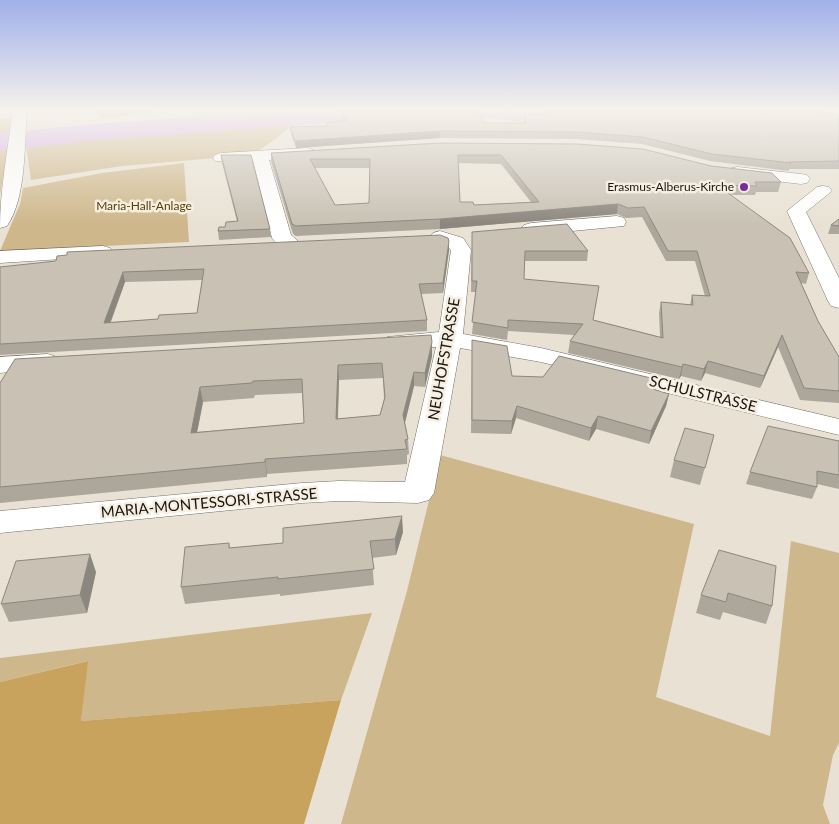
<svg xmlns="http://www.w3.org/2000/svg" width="839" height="824" font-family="Lato,sans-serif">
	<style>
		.green { fill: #ceb78b }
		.forest { fill: #c7a35d }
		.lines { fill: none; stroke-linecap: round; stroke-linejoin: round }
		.river { fill: #d4abec; fill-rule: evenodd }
		.minor-casing { stroke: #756f63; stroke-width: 1 }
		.minor { fill: #fff; fill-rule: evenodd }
		.wall { fill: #aca69b; fill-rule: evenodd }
		.shaded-wall { fill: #8c877e }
		.building { fill: #c8c1b4; stroke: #8c877e; fill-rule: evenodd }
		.poi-dot { fill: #782b9d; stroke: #f6efe1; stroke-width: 2 }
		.labels { text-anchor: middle; stroke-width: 5; stroke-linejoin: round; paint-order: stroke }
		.far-poi-label { font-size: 12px; fill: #191612; stroke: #f6efe1; text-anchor: end }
		.far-park-label { font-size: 12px; fill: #584005; stroke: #f6efe1 }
		.street-label { font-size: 15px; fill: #191612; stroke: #f6efe1 }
	</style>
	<rect width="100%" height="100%" fill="#e9e2d4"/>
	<g class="green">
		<path d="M94 109H178L102 119Z"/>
		<path d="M11 117 10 141 0 194V119Z"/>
		<path d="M289 119V127L277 138 252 155 122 166 31 180 26 145Z"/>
		<path d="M184 163 189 242 0 251 20 204 23 188 102 173Z"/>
		<path d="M440 455 694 524 656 697 770 736 791 541 839 553V743L833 755 823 805 830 824H341L407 591Z"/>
		<path d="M372 613 341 700 81 721 87 661 0 682V658Z"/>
	</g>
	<path class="forest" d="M88 661 81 721 341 700 304 824H0V682Z"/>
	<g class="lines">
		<g class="river">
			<path d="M307 109H427L423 115 414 117 95 140 0 151V133L95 124Z"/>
			<path d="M451 109H543L588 119 604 118 614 120 618 126 614 132 588 135 531 122 464 117 455 115Z"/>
		</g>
		<defs>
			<g id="minor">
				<path d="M13 109H27C24 143 27 197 7 226L0 228C0 188 8 149 13 109Z"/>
				<path d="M308 148 314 150 316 153 314 156 269 160 291 235 299 242 296 246C286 249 278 246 272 238L253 161H215L213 158 215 155 221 153Z"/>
				<path d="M738 167 801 174 807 175 810 179 807 183 801 184 732 176 730 172 732 168Z"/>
				<path d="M823 186 829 187 832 191 806 212 839 278V308L831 306 828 301 787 211 817 187Z"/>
				<path d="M617 216 624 218 626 222 624 226 531 235 524 233 521 229 524 225 531 223Z"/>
				<path d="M440 231 463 238 471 250 463 334 541 348 839 419V435L541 362 460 348 434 493 429 500 418 503 339 501 302 503 0 533V511L302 483 339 481 405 482 436 347 396 349 387 347 384 342 387 337 439 332 451 250 446 245 433 241 430 237 433 233Z"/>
				<path d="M103 246 110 248 113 252 110 256 0 263V251Z"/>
				<path d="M48 354 57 357 61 362 57 367 0 373V357Z"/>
			</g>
		</defs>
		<use href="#minor" class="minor-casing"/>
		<use href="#minor" class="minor"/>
	</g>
	<g class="wall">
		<path d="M341 109 485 123H524V114H545L544 109H806L839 115V169H789V171L710 161 642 144 576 139 440 138 296 148 291 134 290 127 326 126V123L344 120 341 115Z"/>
		<path d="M440 143 781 182 778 192H756L755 195H730L809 273 806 284 801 283 818 321 839 357V403L800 400 778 347 760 388 705 373 701 381 681 376 679 379 568 353 570 341 574 335 508 331 507 340 472 334 476 292H471L472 242 588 251 587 261H524V279L594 320 660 337 659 313 661 302 690 305 692 295 705 296 695 261H666L642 217 626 218 617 214 440 229 296 236 293 234 271 162V153ZM458 163 501 164 531 202 474 205 460 202ZM315 168H370L369 203 335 205Z"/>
		<path d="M221 155 270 229 271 237 219 240 218 231 237 221 222 163Z"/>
		<path d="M839 219V234H828L831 225Z"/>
		<path d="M449 250 443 293 421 294 427 320V331L0 355V267ZM202 280 197 313 158 319 111 322 125 282Z"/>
		<path d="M472 340 512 376 653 389 669 394 666 406 649 444 596 429 589 441 516 418 511 434 471 433Z"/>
		<path d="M432 356 425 387 414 386 405 423 408 439 409 454 407 455V464L267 474V477L0 503V383ZM383 378 384 399 380 415 338 419 339 380ZM302 393 304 423 197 432 203 402 254 398 255 395Z"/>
		<path d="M714 435 700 485 670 477 674 460Z"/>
		<path d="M839 441V489L817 484V487L812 499 746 484 750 472Z"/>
		<path d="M403 532 396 555 372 558 374 585 280 596V594L185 604 181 587 229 543 230 548Z"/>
		<path d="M719 550 772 606 766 624 723 612 720 620 696 613 701 595Z"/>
		<path d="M96 572 87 613 9 622 1 604Z"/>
	</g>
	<g class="shaded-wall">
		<path d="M440 131V138L296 148 295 141Z"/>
		<path d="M618 204 617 214 440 229V219Z"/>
		<path d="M449 241V250L443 293V283Z"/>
		<path d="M123 272 125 282 106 334 104 323Z"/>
		<path d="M782 335 778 347 760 388 764 376Z"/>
		<path d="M432 342V356L425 387V373Z"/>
		<path d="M708 361 705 373 701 381 704 369Z"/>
		<path d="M683 364 681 376 679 379 682 367Z"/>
		<path d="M338 365 339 380 337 434 336 419Z"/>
		<path d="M414 372V386L403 430V415Z"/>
		<path d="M200 387 203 402 194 448 191 433Z"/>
		<path d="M669 394 666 406 649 444 651 431Z"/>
		<path d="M517 406 516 418 511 434 512 421Z"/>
		<path d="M598 416 596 429 589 441 591 428Z"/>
		<path d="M265 459 267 474V477L265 462Z"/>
		<path d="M402 516 403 532 396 555 395 539Z"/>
		<path d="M90 554 96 572 87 613 80 595Z"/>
	</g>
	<g class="building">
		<path d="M341 109H477L485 123H526L524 114H547L546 109H806L839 115V161L789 162 791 163 712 154 643 137 577 132 440 131 295 141 290 127 327 126 326 123 348 120Z"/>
		<path d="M440 143 577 144 643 149 711 166 772 173 781 182H755L757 186 717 185 790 238 809 273 796 272 818 321 839 357V391L804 388 782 335 764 376 708 361 704 369 683 364 682 367 570 341 583 324 508 320V328L472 322 477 281H472V232L567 224 588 251H525L524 279 599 286 593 320 663 338 661 302 693 305 692 295 710 296 697 251H668L644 207 628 208 618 204 440 219 296 226 292 224 271 153ZM458 155H501L539 202 474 205 473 202H460ZM310 159H370L369 203 335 205Z"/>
		<path d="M221 155H251L270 229 218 231 219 227H225L226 222 238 221Z"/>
		<path d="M839 219V226L831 225Z"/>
		<path d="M440 235 448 238 449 241 443 283 419 284 427 320 0 344V267L56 261 57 256 67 255V252ZM204 269 197 313 159 315 158 319 104 323 123 272Z"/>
		<path d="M431 335 432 342 425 373 414 372 403 415 408 439 405 440 407 449 265 459V462L0 487V383L15 359ZM382 363 385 397 380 415 336 419 338 365ZM302 379 304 423 191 433 200 387 252 383 253 381Z"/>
		<path d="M472 340 507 346 512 376 543 377 559 356 655 379 653 389 669 394 651 431 598 416 591 428 517 406 512 421 472 420Z"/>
		<path d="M768 426 839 441V475L817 471V487L750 472Z"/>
		<path d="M685 428 714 435 705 468 674 460Z"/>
		<path d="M402 516 395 539 370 541 374 569 278 579V577L181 587 185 547 229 543V548L283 543V528Z"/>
		<path d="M719 550 776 566 772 606 728 593 726 602 701 595Z"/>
		<path d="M90 554 80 595 1 604 16 561Z"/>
	</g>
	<linearGradient id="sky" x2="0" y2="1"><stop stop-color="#a0b0ea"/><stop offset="0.49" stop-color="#f5f2ec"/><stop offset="1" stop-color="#f5f2ec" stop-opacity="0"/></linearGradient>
	<rect width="839" height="224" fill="url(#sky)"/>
	<circle class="poi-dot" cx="744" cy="187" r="5"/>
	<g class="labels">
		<g class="far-poi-label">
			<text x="734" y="191">Erasmus-Alberus-Kirche</text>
		</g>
		<g class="far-park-label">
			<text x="144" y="210">Maria-Hall-Anlage</text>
		</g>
		<g class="street-label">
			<text transform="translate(444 359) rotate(-80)" y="5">NEUHOFSTRASSE</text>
			<text transform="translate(703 394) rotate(14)" y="5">SCHULSTRASSE</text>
			<text transform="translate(209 503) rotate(-5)" y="5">MARIA-MONTESSORI-STRASSE</text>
		</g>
	</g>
</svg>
